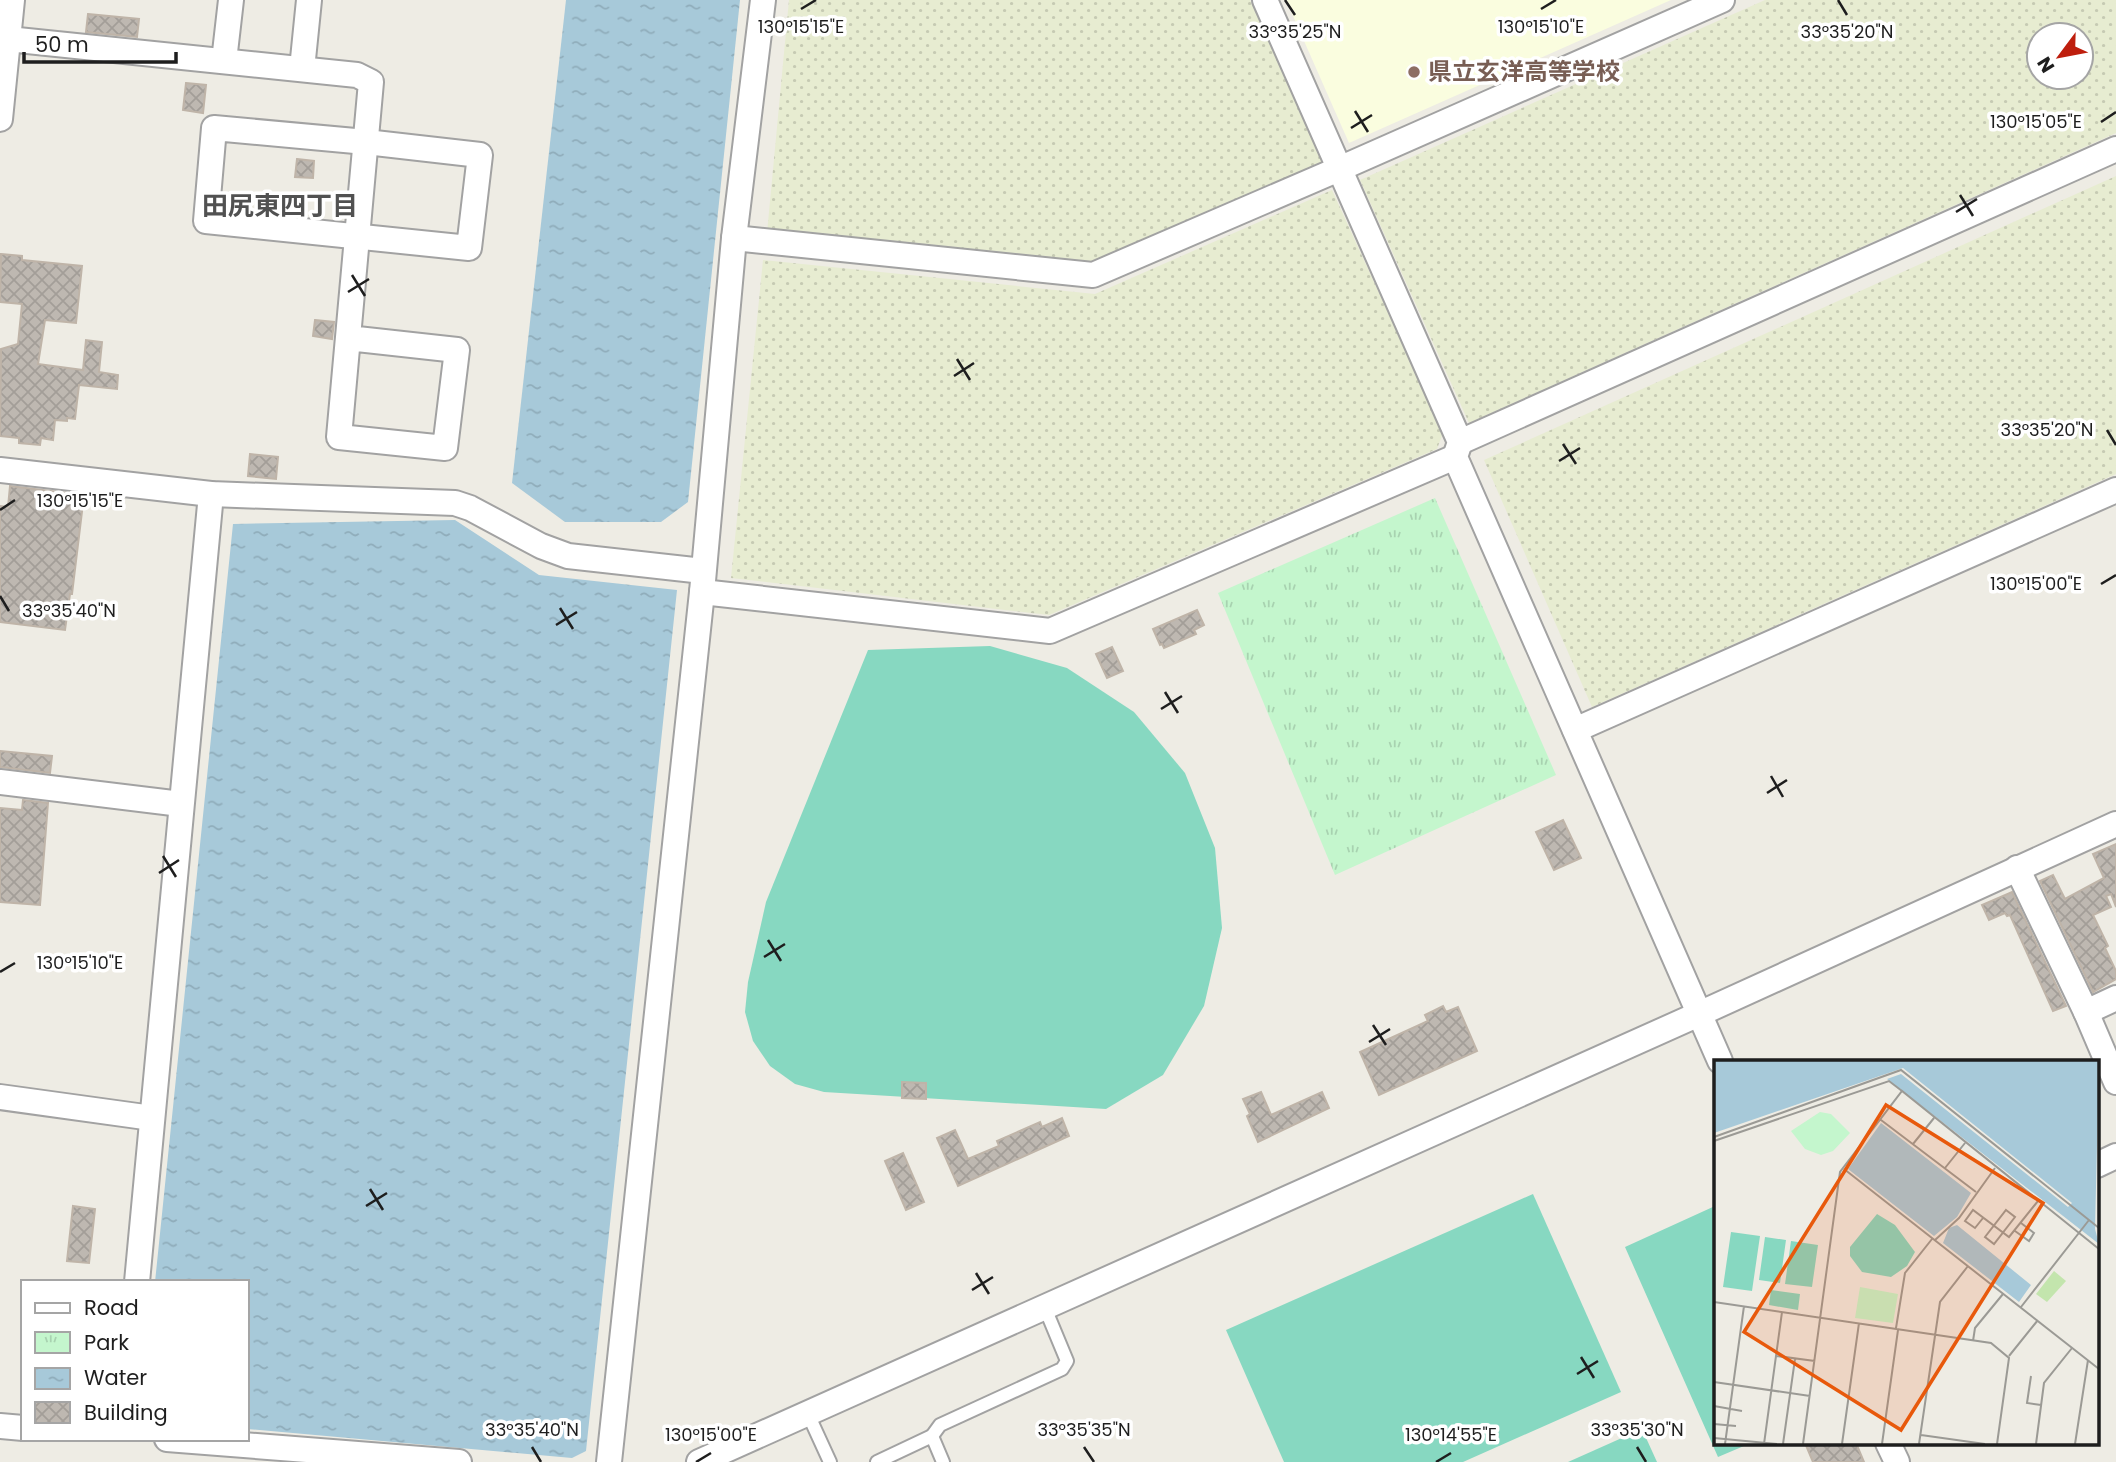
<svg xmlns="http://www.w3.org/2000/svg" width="2116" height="1462" font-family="Poppins,'Noto Sans JP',sans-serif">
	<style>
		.education { fill: #fafddf }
		.farmland { fill: url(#farmland-dots); fill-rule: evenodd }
		.park { fill: url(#park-tufts) }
		.pitch { fill: #87d8c1 }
		.water { fill: url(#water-ripples) }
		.building { fill: url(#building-cross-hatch); stroke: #bfb4a8; stroke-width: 2 }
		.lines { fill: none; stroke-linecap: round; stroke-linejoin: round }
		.service-casing { stroke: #a2a2a2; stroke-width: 16 }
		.minor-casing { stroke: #a2a2a2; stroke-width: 28 }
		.service { stroke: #fff; stroke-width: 12 }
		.minor { stroke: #fff; stroke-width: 24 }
		.ticks { fill: none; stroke: #1e1e1e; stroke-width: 2.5 }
		.education-dot { fill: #8d6e63; stroke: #fff; stroke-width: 2.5 }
		.labels { text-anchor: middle; stroke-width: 7; stroke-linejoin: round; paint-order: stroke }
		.education-label { font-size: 24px; font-weight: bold; fill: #785e54; stroke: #fff; text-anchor: start }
		.neighbourhood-label { font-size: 26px; font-weight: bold; fill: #515151; stroke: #fff }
		.inset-road { fill: none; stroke: #9b9a95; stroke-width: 2 }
		.view { fill: #e8590c; fill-opacity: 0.15; stroke: #e8590c; stroke-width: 3.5 }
		.inset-edge { fill: none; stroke: #1e1e1e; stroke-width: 3.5 }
		.ticks-label { font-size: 18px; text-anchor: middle; fill: #1e1e1e; stroke: #fff; stroke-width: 7; stroke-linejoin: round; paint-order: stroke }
	</style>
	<defs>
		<pattern id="farmland-dots" width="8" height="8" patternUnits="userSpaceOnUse" patternTransform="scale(1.75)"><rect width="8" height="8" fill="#e7ecd1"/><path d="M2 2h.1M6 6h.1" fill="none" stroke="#c6cab3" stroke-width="1.8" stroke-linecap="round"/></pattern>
		<pattern id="park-tufts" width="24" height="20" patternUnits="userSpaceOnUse" patternTransform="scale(1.75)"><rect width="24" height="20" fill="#c4f6cd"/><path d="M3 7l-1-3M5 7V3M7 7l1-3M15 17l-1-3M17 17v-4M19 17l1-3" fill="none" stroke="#a8d2b0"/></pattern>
		<pattern id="water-ripples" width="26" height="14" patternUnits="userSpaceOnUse" patternTransform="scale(1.75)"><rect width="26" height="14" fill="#a7c9d9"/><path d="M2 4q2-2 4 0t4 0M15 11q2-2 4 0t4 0" fill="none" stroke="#8facba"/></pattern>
		<pattern id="building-cross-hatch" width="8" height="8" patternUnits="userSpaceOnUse" patternTransform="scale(1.75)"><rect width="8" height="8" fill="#beb8b1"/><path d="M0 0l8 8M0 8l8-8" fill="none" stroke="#a39e98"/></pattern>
	</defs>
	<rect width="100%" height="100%" fill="#eeece4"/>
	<path class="education" d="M1286 0H1671L1349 143Z"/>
	<g class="farmland">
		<path d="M789 0H1250L1324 162 1091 266 767 233Z"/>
		<path d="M1765 0H2116V133L1469 423 1360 180ZM2081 35V77H2039V35Z"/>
		<path d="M2116 176V474L1592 707 1484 460Z"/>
		<path d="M1332 190 1443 433 1437 449 1049 615 731 578 763 260 1095 294Z"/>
	</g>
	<path class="park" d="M1435 498 1556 775 1335 875 1218 593Z"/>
	<g class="pitch">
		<path d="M990 646 1067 668 1134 712 1185 773 1215 848 1222 928 1204 1006 1163 1075 1106 1109 824 1092 795 1084 770 1066 753 1041 745 1012 748 982 766 902 868 650Z"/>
		<path d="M1533 1194 1621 1392 1463 1462H1284L1226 1330Z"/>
		<path d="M1715 1206V1443H1751L1718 1457 1625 1247Z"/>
		<path d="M1642 1429 1657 1462H1568Z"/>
	</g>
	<g class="water">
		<path d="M566 0H740L688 502 661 522H565L512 483Z"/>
		<path d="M455 520 539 575 677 590 586 1451 572 1458 247 1429V1282H155L233 524Z"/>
	</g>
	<g class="building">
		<path d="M88 14 139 19 137 37 86 32Z"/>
		<path d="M186 83 206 85 203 113 183 110Z"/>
		<path d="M297 159 314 161 313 178 295 177Z"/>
		<path d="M1 254 22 256V260L82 266 76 323 45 320 38 364 83 370 86 340 102 342 99 372 118 375 117 389 79 385 75 419 67 418V421L55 420 53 440 41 438 40 445 19 443V438L0 436 1 349 18 344 22 304 0 302Z"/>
		<path d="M315 320 334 322 332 339 313 336Z"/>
		<path d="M250 454 278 457 276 479 248 476Z"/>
		<path d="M10 486 84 495 72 594H70L65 630 0 622V506L8 507Z"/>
		<path d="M1197 610 1204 625 1194 630 1196 634 1164 648 1162 644 1160 645 1153 629Z"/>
		<path d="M1112 647 1123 671 1107 678 1096 654Z"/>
		<path d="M0 751 52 756 50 773 0 767Z"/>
		<path d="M23 800 48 803 40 905 0 902V808L22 810Z"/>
		<path d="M1563 820 1581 858 1554 870 1536 832Z"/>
		<path d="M2116 844V907L2111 894 2106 896 2111 907 2093 915 2108 946 2105 948 2116 971V979L2093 992 2040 881 2053 875 2065 899 2104 878 2093 854Z"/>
		<path d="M2012 892 2066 1006 2053 1011 2010 915 2007 916 2005 913 1989 920 1982 905Z"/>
		<path d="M1443 1006 1446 1012 1458 1007 1477 1051 1379 1095 1360 1052 1428 1021 1425 1015Z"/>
		<path d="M902 1082 926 1083V1099L902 1098Z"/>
		<path d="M1261 1092 1271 1115 1322 1092 1329 1108 1258 1142 1247 1116 1250 1114 1243 1099Z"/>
		<path d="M1062 1118 1069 1136 958 1186 937 1138 955 1130 968 1159 999 1146 997 1141 1040 1122 1042 1127Z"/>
		<path d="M903 1153 924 1202 906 1210 885 1161Z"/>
		<path d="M73 1206 95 1209 89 1263 67 1261Z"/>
		<path d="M1805 1443H1856L1864 1462H1813Z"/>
	</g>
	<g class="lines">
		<defs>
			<g id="service">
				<path d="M808 1414 830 1462"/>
				<path d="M932 1436 940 1425 1062 1369 1067 1361 1045 1308"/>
				<path d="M877 1462 932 1436 943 1462"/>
			</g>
			<g id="minor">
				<path d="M1265 0 1460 442 1455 457 1720 1061"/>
				<path d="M8 39 357 75 371 82 339 437 445 448 457 350 348 338"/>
				<path d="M224 61 231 0"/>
				<path d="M302 69 309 0"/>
				<path d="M0 119 12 0"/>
				<path d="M214 128 366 142 480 155 469 248 206 221Z"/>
				<path d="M734 238 1093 275 1339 169 1722 0"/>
				<path d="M1460 442 2116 149"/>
				<path d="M0 470 211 494 455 503 470 508 541 546 568 556 703 571"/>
				<path d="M702 592 1050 631 1455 457"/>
				<path d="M1575 730 2116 490"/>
				<path d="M0 782 181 804"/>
				<path d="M2017 868 2086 1012 2116 1082"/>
				<path d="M2086 1012 2116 998"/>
				<path d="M0 1097 152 1118"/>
				<path d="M2097 1165 2116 1156"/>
				<path d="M137 1282 211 494"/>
				<path d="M0 1426 23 1428"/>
				<path d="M167 1439 459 1462"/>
				<path d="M1888 1443 1897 1462"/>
				<path d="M609 1462 702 592 734 238 763 0"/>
				<path d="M699 1462 1699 1014 2116 824"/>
			</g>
		</defs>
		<use href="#service" class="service-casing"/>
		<use href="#minor" class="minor-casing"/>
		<use href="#service" class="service"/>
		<use href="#minor" class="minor"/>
	</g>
	<path class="ticks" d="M1285 0 1295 15M1838 0 1847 15M801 9 816 0M1541 9 1556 0M1355 111 1368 132M2101 122 2116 112M1351 128 1372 115M1960 195 1973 216M1956 212 1977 199M352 275 365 296M348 292 369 279M957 359 970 380M954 376 974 363M2107 430 2116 445M1563 444 1576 464M1559 461 1580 448M0 510 15 500M2101 584 2116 575M0 596 9 611M560 608 573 629M556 625 577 612M1165 692 1178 713M1161 709 1182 696M1771 776 1783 797M1767 793 1787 780M163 856 176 877M159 873 179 860M768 940 781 961M764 957 785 944M0 972 15 963M1373 1025 1386 1045M1369 1042 1390 1029M370 1189 383 1210M366 1206 387 1193M976 1273 989 1294M972 1290 993 1277M1581 1357 1594 1378M1577 1374 1598 1361M532 1447 541 1462M1084 1447 1094 1462M1637 1447 1646 1462M696 1462 711 1453M1436 1462 1451 1453"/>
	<circle class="education-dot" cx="1414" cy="72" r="7"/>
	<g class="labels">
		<g class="education-label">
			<text x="1428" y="80">県立玄洋高等学校</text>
		</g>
		<g class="neighbourhood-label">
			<text x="280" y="215">田尻東四丁目</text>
		</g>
	</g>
	<g transform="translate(1714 1060)">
		<rect width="385" height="385" fill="#eeece4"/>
		<path d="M340 211 352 221 333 242 322 234Z" fill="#c3e5ad"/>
		<path d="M106 52 117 54 136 73 119 91 107 95 91 89 77 71ZM146 227 184 234 179 263 141 258Z" fill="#c4f6cd"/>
		<path d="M163 154 181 165 201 192 193 206 177 217 148 212 136 196V187ZM17 172 46 176 38 231 9 227ZM51 177 72 180 66 223 45 220ZM77 181 104 185 98 227 71 224ZM57 230 86 234 84 250 55 245Z" fill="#87d8c1"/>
		<path d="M0 1H385L381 169 385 184 173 19 187 14 354 147 358 143 189 8 0 73ZM167 63 257 133 243 157 220 176 134 109ZM243 165 317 225 305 242 229 183 235 168Z" fill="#a7c9d9"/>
		<path class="inset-road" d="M167 60 262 132M0 77 187 10 385 168M0 81 175 21 188 31M199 84 220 58M231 108 251 83M130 109 385 309M292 150 301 157 280 184 271 177ZM269 158 261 168 251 161 259 150 295 177 324 141M301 171 315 181 320 173 307 163M221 180 245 158 281 108M0 242 277 283 295 298 283 384M307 247 375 160M182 268 191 213 218 179M259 281 261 268 289 234M63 296 101 301M295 296 324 260M317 316 313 343 327 345M0 322 96 336M0 346 28 351M0 364 22 366M207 375 271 384M0 378 63 384M11 384 30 246M50 384 68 252M69 384 81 299M89 384 126 112 188 31 385 189M128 384 145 263M168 384 184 270M205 384 226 242 254 206M322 384 330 323 358 288M361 384 374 300"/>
		<path class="view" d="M172 45 329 143 187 370 30 272Z"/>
		<rect width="385" height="385" class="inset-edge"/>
	</g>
	<g class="ticks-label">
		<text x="801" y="33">130°15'15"E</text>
		<text x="1541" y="33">130°15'10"E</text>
		<text x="1295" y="38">33°35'25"N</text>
		<text x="1847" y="38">33°35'20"N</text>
		<text x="2036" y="128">130°15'05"E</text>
		<text x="2047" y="436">33°35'20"N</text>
		<text x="80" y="507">130°15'15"E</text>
		<text x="2036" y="590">130°15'00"E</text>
		<text x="69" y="617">33°35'40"N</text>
		<text x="80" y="969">130°15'10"E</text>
		<text x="532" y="1436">33°35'40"N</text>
		<text x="1084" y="1436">33°35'35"N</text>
		<text x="1637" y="1436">33°35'30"N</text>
		<text x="711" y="1441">130°15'00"E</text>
		<text x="1451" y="1441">130°14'55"E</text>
	</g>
	<rect x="21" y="1280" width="228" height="161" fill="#ffffff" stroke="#a5a5a5" stroke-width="2"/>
	<rect x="35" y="1303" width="35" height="10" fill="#ffffff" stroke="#a5a5a5" stroke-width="2"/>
	<text x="84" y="1315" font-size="21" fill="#1e1e1e">Road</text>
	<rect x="35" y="1332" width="35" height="21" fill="url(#park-tufts)" stroke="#a5a5a5" stroke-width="2"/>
	<text x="84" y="1350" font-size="21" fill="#1e1e1e">Park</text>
	<rect x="35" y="1368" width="35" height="21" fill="url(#water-ripples)" stroke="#a5a5a5" stroke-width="2"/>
	<text x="84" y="1385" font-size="21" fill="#1e1e1e">Water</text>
	<rect x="35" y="1402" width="35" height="21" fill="url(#building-cross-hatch)" stroke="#a5a5a5" stroke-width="2"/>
	<text x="84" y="1420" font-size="21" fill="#1e1e1e">Building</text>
	<g transform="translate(2060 56) rotate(238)"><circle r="33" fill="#ffffff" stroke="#a5a5a5" stroke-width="2"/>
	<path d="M0-5L12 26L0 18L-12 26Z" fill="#be1e0d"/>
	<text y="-10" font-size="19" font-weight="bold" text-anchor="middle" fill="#1e1e1e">N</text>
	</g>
	<path d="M24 52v10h152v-10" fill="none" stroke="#1e1e1e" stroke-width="3.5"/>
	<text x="35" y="52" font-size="21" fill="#1e1e1e" stroke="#ffffff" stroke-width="5" paint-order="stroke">50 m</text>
</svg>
